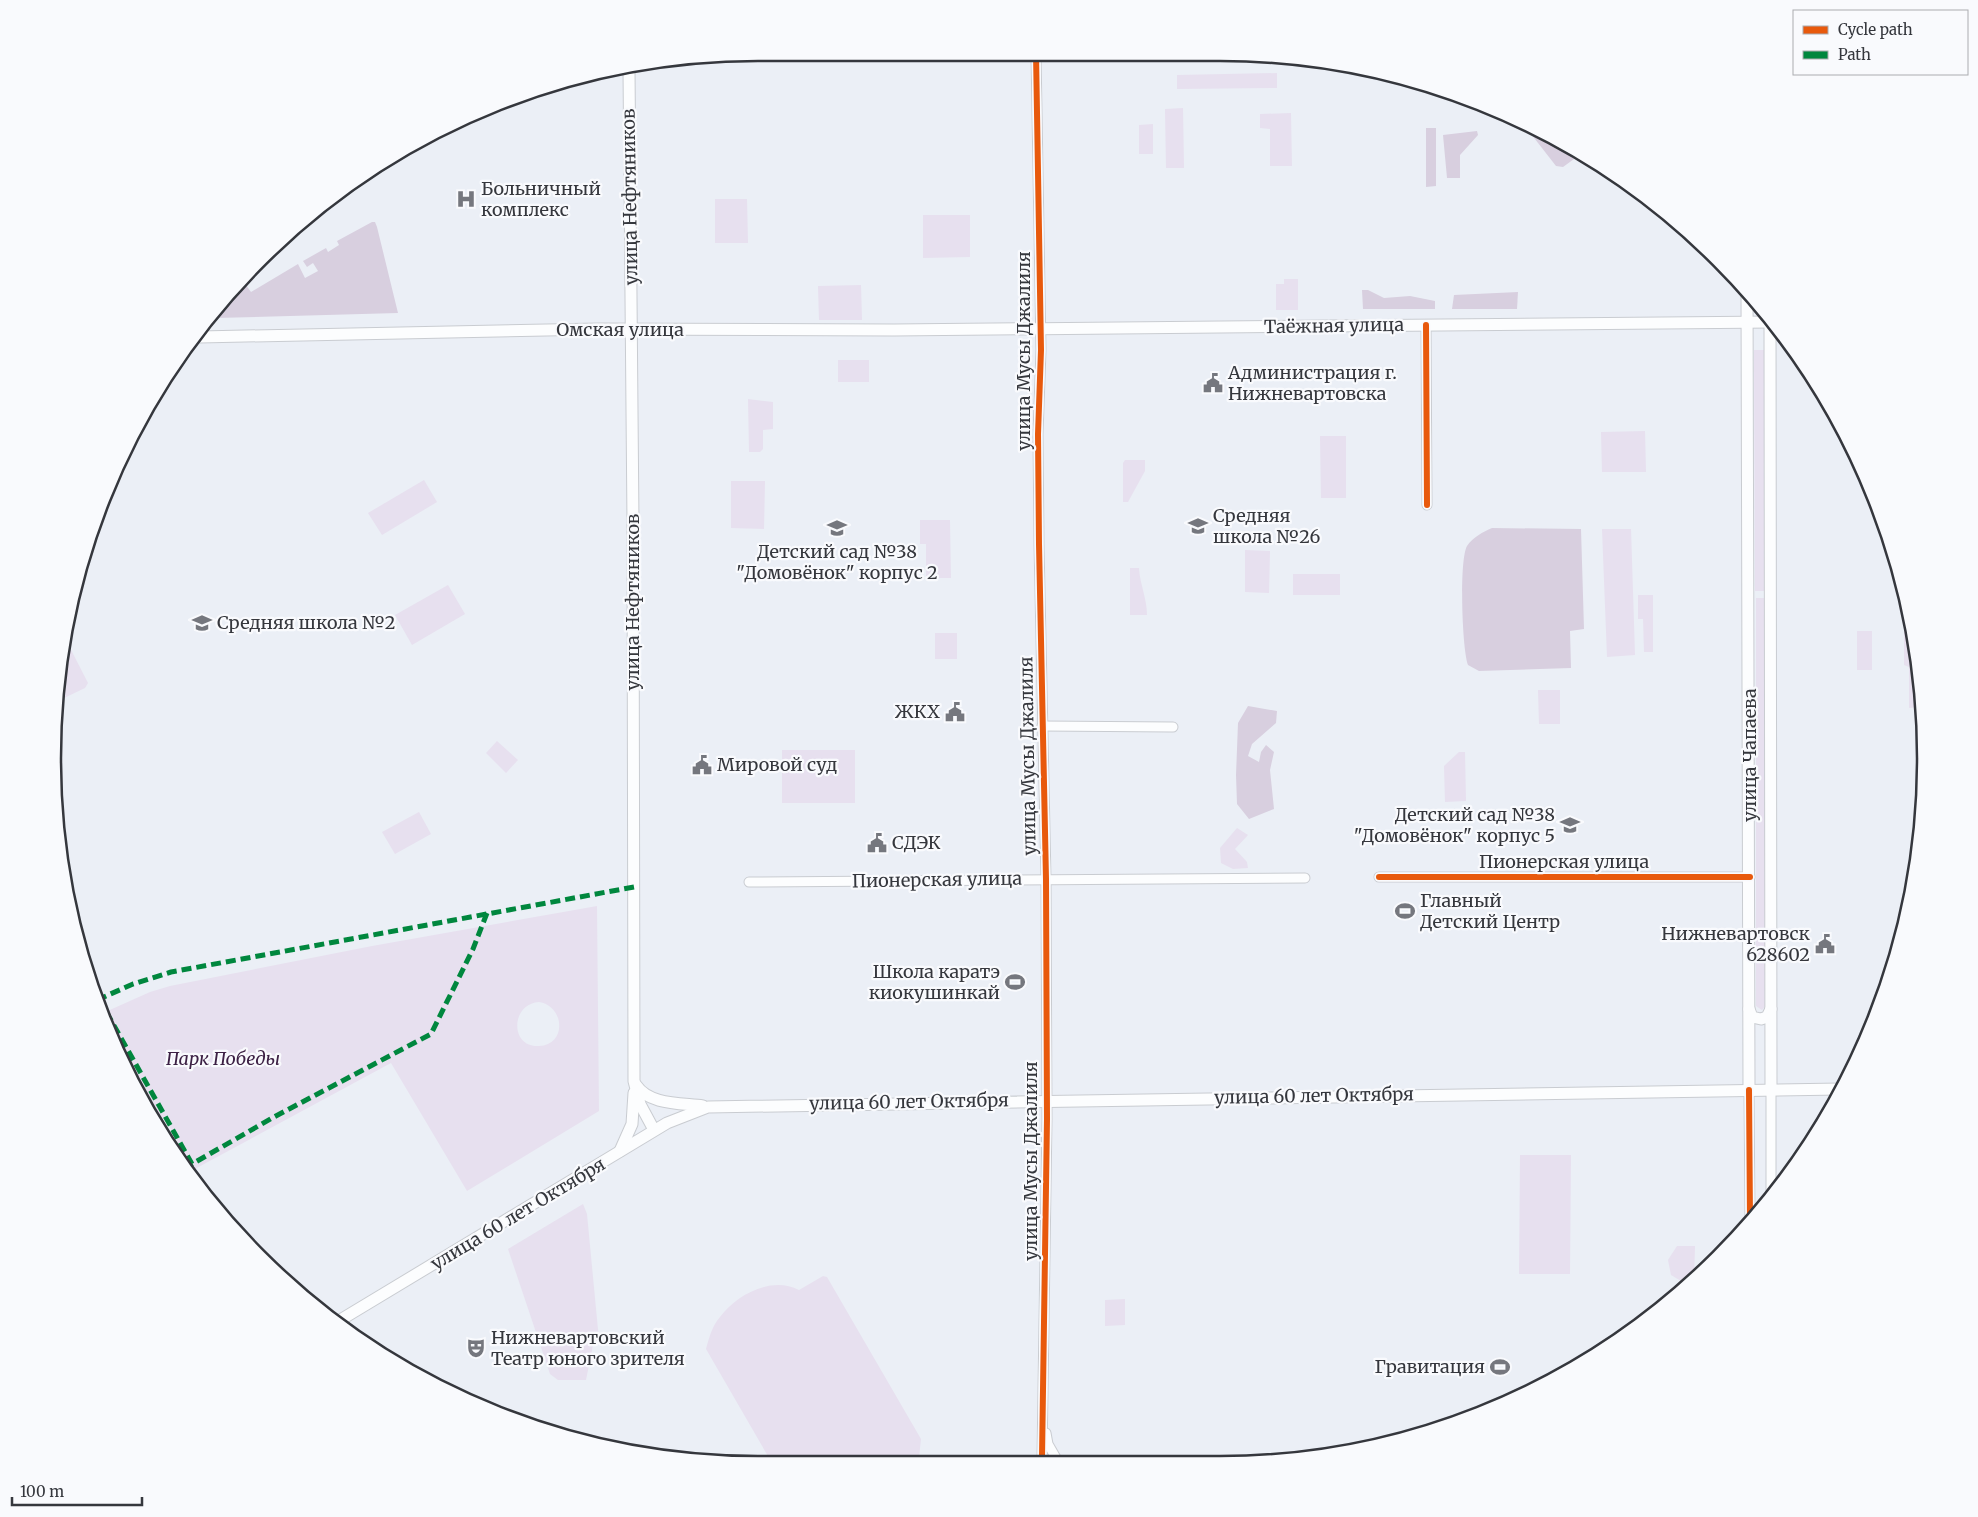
<svg xmlns="http://www.w3.org/2000/svg" width="1978" height="1517" font-family="Merriweather,serif">
	<style>
		.green { fill: #e7e0ef; fill-rule: evenodd }
		.forest { fill: #d8cfdf }
		.lines { fill: none; stroke-linecap: round; stroke-linejoin: round }
		.minor-casing { stroke: #c9ccd1; stroke-width: 11 }
		.major-casing { stroke: #c9ccd1; stroke-width: 13 }
		.minor { stroke: #fcfdfe; stroke-width: 9 }
		.major { stroke: #fcfdfe; stroke-width: 11 }
		.quiet { stroke: #00873e; stroke-width: 5; stroke-dasharray: 10 5; stroke-linecap: butt }
		.cycleway-casing { stroke: #f9fafd; stroke-width: 9 }
		.cycleway { stroke: #e8590c; stroke-width: 6 }
		.labels { text-anchor: middle; stroke-width: 4.5; stroke-linejoin: round; paint-order: stroke }
		.poi-label { font-size: 18px; fill: #35373d; stroke: #f9fafd; text-anchor: start }
		.street-label { font-size: 18px; fill: #35373d; stroke: #f9fafd }
		.park-label { font-size: 18px; font-style: italic; fill: #3c2044; stroke: #f9fafd }
		.rim { fill: none; stroke: #35373d; stroke-width: 2.5 }
	</style>
	<rect width="100%" height="100%" fill="#ebeff6"/>
	<g class="green">
		<path d="M1277 73V88L1177 89V75Z"/>
		<path d="M1183 108 1184 168H1166L1165 109Z"/>
		<path d="M1291 113 1292 166H1270V129L1260 128V114Z"/>
		<path d="M1153 124V154H1139V125Z"/>
		<path d="M715 199H747L748 243H715Z"/>
		<path d="M923 215H970V257L923 258Z"/>
		<path d="M1284 279H1298V310H1276V284H1284Z"/>
		<path d="M861 285 862 320H819L818 286Z"/>
		<path d="M1754 350H1764L1765 591H1755Z"/>
		<rect x="838" y="360" width="31" height="22"/>
		<path d="M748 399 773 402V429L763 430V449L760 452H749Z"/>
		<path d="M1645 431 1646 472H1602L1601 432Z"/>
		<path d="M1320 436H1346V498H1321Z"/>
		<path d="M1125 460H1145V471L1128 502H1123V463Z"/>
		<path d="M424 480 437 502 382 535 368 513Z"/>
		<path d="M731 481H765L764 529 731 528Z"/>
		<path d="M920 520H950L951 578H926V544H920Z"/>
		<path d="M1602 529H1631L1635 655 1607 657Z"/>
		<path d="M1245 550 1270 551 1269 593 1245 592Z"/>
		<path d="M1130 568H1139C1140 585 1147 598 1147 615H1130Z"/>
		<rect x="1293" y="574" width="47" height="21"/>
		<path d="M448 585 465 614 412 645 395 615Z"/>
		<path d="M1638 595H1653V652H1644L1643 619H1638Z"/>
		<path d="M1756 598H1765L1766 1005 1762 1010 1756 1006Z"/>
		<path d="M1904 630H1913L1920 707 1909 708V667L1904 665Z"/>
		<rect x="1857" y="631" width="15" height="39"/>
		<rect x="935" y="633" width="22" height="26"/>
		<path d="M68 644 88 683 85 688 60 700Z"/>
		<path d="M1538 690H1560V724H1539Z"/>
		<path d="M497 741 518 760 506 773 486 753Z"/>
		<rect x="782" y="750" width="73" height="53"/>
		<path d="M1459 752H1465L1466 801 1445 802 1444 766Z"/>
		<path d="M419 812 431 834 395 854 382 832Z"/>
		<path d="M1237 828 1248 835 1235 849 1247 862 1248 868 1233 869 1221 863 1220 848Z"/>
		<path d="M597 906 599 1111 467 1191 391 1063 193 1170 164 1117 157 1121 103 1013 150 992 170 986 372 946ZM539 1002C565 1006 567 1045 539 1046 510 1048 510 1004 539 1002Z"/>
		<path d="M1520 1155H1571L1570 1274H1519Z"/>
		<path d="M583 1204 587 1214 599 1340 593 1345 586 1380H558L550 1374 508 1249Z"/>
		<path d="M1677 1246H1695L1694 1278 1686 1284 1671 1275 1668 1260Z"/>
		<path d="M823 1276 827 1277 921 1439 919 1458H769L706 1349C709 1338 712 1326 720 1317 737 1294 772 1276 799 1290Z"/>
		<path d="M1125 1299V1325L1105 1326V1300Z"/>
	</g>
	<g class="forest">
		<path d="M1535 127 1567 147 1574 159 1563 167 1556 166 1531 134Z"/>
		<path d="M1436 128V186L1426 187V128Z"/>
		<path d="M1477 131 1478 135 1460 155V178H1447L1443 135Z"/>
		<path d="M372 222H375L377 227 398 313 215 318 243 281 251 292 298 264 305 278 318 271 313 263 307 267 303 261 326 248 328 252 339 245 337 241Z"/>
		<path d="M1362 290H1368L1384 298 1410 296 1435 301V309H1363Z"/>
		<path d="M1518 292 1517 309H1452L1454 295Z"/>
		<path d="M1492 528 1581 529 1584 629 1570 631 1571 668 1479 671 1468 665C1462 649 1459 560 1467 546 1473 537 1483 532 1492 528Z"/>
		<path d="M1248 706 1277 711 1276 723 1252 744 1248 756 1259 762 1261 752 1266 745 1274 752 1270 770 1274 809 1249 819 1237 804 1236 775 1238 723Z"/>
	</g>
	<g class="lines">
		<defs>
			<g id="minor">
				<path d="M1036 53 1041 350 1038 434 1039 544 1046 879 1047 1119 1042 1458"/>
				<path d="M1426 325 1427 505"/>
				<path d="M1042 726 1173 727"/>
				<path d="M1379 877H1750"/>
				<path d="M749 882 1305 878"/>
				<path d="M1749 1090 1750 1220"/>
				<path d="M1771 1194V1089"/>
				<path d="M1046 1433 1048 1444 1056 1458"/>
			</g>
			<g id="major">
				<path d="M629 70 633 523 634 1081 640 1104 654 1130"/>
				<path d="M1747 290 1749 1090"/>
				<path d="M1770 319 1771 1089"/>
				<path d="M200 337 597 329 894 330 1773 322"/>
				<path d="M1749 1009 1752 1017 1761 1019 1767 1017 1771 1009"/>
				<path d="M636 1085C649 1105 681 1103 703 1106"/>
				<path d="M620 1151 632 1124 634 1093"/>
				<path d="M337 1322 667 1123 708 1107 1840 1089"/>
			</g>
		</defs>
		<use href="#minor" class="minor-casing"/>
		<use href="#major" class="major-casing"/>
		<use href="#minor" class="minor"/>
		<use href="#major" class="major"/>
		<g class="quiet">
			<path d="M99 999 192 1164 274 1117 431 1034 473 949 487 913"/>
			<path d="M97 1000 133 984 171 972 634 887"/>
		</g>
		<defs>
			<g id="cycleway">
				<path d="M1036 53 1041 350 1038 434 1039 544 1046 879 1047 1119 1042 1458"/>
				<path d="M1426 325 1427 505"/>
				<path d="M1379 877H1750"/>
				<path d="M1749 1090 1750 1220"/>
			</g>
		</defs>
		<use href="#cycleway" class="cycleway-casing"/>
		<use href="#cycleway" class="cycleway"/>
	</g>
	<defs>
		<symbol id="hospital-bare" viewBox="-9 -9 18 18"><path d="M-5-5h3v3.5h4V-5h3V5h-3V1.5h-4V5h-3Z" fill="#75777e" stroke="#f9fafd" stroke-width="2.5" paint-order="stroke"/></symbol>
		<symbol id="civic-bare" viewBox="-9 -9 18 18"><path d="M-.6-6.5H3V-4.5H.6V-3L4-1V1h2V6H-6V1h2V-1L-.6-3ZM-1.2 2.5V6h2.4V2.5Z" fill="#75777e" stroke="#f9fafd" stroke-width="2.5" paint-order="stroke"/></symbol>
		<symbol id="school-bare" viewBox="-9 -9 18 18"><path d="M0-5L7-2L0 1L-7-2ZM-4 1L0 2.5L4 1V4Q0 6-4 4Z" fill="#75777e" stroke="#f9fafd" stroke-width="2.5" paint-order="stroke"/></symbol>
		<symbol id="stadium-bare" viewBox="-9 -9 18 18"><path d="M0-5a6.5 5 0 1 0 0 10a6.5 5 0 1 0 0-10ZM-3.5-1.8h7v3.6h-7Z" fill="#75777e" stroke="#f9fafd" stroke-width="2.5" paint-order="stroke"/></symbol>
		<symbol id="theatre-bare" viewBox="-9 -9 18 18"><path d="M-5-5.5Q0-4 5-5.5V0Q5 5 0 6Q-5 5-5 0ZM-3.3-2.5H-1v1.5H-3.3ZM1-2.5H3.3v1.5H1ZM-2.8 1Q0 5.5 2.8 1Z" fill="#75777e" stroke="#f9fafd" stroke-width="2.5" paint-order="stroke"/></symbol>
	</defs>
	<g fill-rule="evenodd">
		<use href="#hospital-bare" x="452" y="185" width="28" height="28"/>
		<use href="#civic-bare" x="1199" y="369" width="28" height="28"/>
		<use href="#school-bare" x="1184" y="512" width="28" height="28"/>
		<use href="#school-bare" x="823" y="514" width="28" height="28"/>
		<use href="#school-bare" x="188" y="609" width="28" height="28"/>
		<use href="#civic-bare" x="941" y="698" width="28" height="28"/>
		<use href="#civic-bare" x="688" y="751" width="28" height="28"/>
		<use href="#school-bare" x="1556" y="811" width="28" height="28"/>
		<use href="#civic-bare" x="863" y="829" width="28" height="28"/>
		<use href="#stadium-bare" x="1391" y="897" width="28" height="28"/>
		<use href="#civic-bare" x="1811" y="930" width="28" height="28"/>
		<use href="#stadium-bare" x="1001" y="968" width="28" height="28"/>
		<use href="#theatre-bare" x="462" y="1334" width="28" height="28"/>
		<use href="#stadium-bare" x="1486" y="1353" width="28" height="28"/>
	</g>
	<g class="labels">
		<g class="poi-label">
			<text x="481" y="195">Больничный<tspan x="481" dy="21">комплекс</tspan></text>
			<text x="1228" y="379">Администрация г.<tspan x="1228" dy="21">Нижневартовска</tspan></text>
			<text x="1213" y="522">Средняя<tspan x="1213" dy="21">школа №26</tspan></text>
			<text x="837" y="558" text-anchor="middle">Детский сад №38<tspan x="837" dy="21">"Домовёнок" корпус 2</tspan></text>
			<text x="217" y="629">Средняя школа №2</text>
			<text x="940" y="718" text-anchor="end">ЖКХ</text>
			<text x="717" y="771">Мировой суд</text>
			<text x="1555" y="821" text-anchor="end">Детский сад №38<tspan x="1555" dy="21">"Домовёнок" корпус 5</tspan></text>
			<text x="892" y="849">СДЭК</text>
			<text x="1420" y="907">Главный<tspan x="1420" dy="21">Детский Центр</tspan></text>
			<text x="1810" y="940" text-anchor="end">Нижневартовск<tspan x="1810" dy="21">628602</tspan></text>
			<text x="1000" y="978" text-anchor="end">Школа каратэ<tspan x="1000" dy="21">киокушинкай</tspan></text>
			<text x="491" y="1344">Нижневартовский<tspan x="491" dy="21">Театр юного зрителя</tspan></text>
			<text x="1485" y="1373" text-anchor="end">Гравитация</text>
		</g>
		<g class="street-label">
			<text transform="translate(630 197) rotate(-91)" y="6">улица Нефтяников</text>
			<text transform="translate(1334 326) rotate(-1)" y="6">Таёжная улица</text>
			<text x="620" y="336">Омская улица</text>
			<text transform="translate(1024 351) rotate(-90)" y="6">улица Мусы Джалиля</text>
			<text transform="translate(633 602) rotate(-90)" y="6">улица Нефтяников</text>
			<text transform="translate(1750 755) rotate(-90)" y="6">улица Чапаева</text>
			<text transform="translate(1028 756) rotate(-91)" y="6">улица Мусы Джалиля</text>
			<text x="1564" y="868">Пионерская улица</text>
			<text transform="translate(937 880) rotate(-1)" y="6">Пионерская улица</text>
			<text transform="translate(1314 1096) rotate(-1)" y="6">улица 60 лет Октября</text>
			<text transform="translate(909 1102) rotate(-1)" y="6">улица 60 лет Октября</text>
			<text transform="translate(1031 1161) rotate(-90)" y="6">улица Мусы Джалиля</text>
			<text transform="translate(518 1214) rotate(-31)" y="6">улица 60 лет Октября</text>
		</g>
		<g class="park-label">
			<text x="223" y="1065">Парк Победы</text>
		</g>
	</g>
	<path d="M0 0H1978V1517H0ZM758 61H1220A697 697 0 0 1 1917 758V759A697 697 0 0 1 1220 1456H758A697 697 0 0 1 61 759V758A697 697 0 0 1 758 61Z" fill="#f9fafd" fill-rule="evenodd"/>
	<path class="rim" d="M758 61H1220A697 697 0 0 1 1917 758V759A697 697 0 0 1 1220 1456H758A697 697 0 0 1 61 759V758A697 697 0 0 1 758 61Z"/>
	<rect x="1793" y="10" width="175" height="65" fill="#f9fafd" stroke="#abacb0"/>
	<rect x="1803" y="26" width="25" height="8" fill="#e8590c" stroke="#abacb0"/>
	<text x="1838" y="35" font-size="15" fill="#35373d">Cycle path</text>
	<rect x="1803" y="51" width="25" height="8" fill="#00873e" stroke="#abacb0"/>
	<text x="1838" y="60" font-size="15" fill="#35373d">Path</text>
	<path d="M12 1497v8h130v-8" fill="none" stroke="#35373d" stroke-width="2.5"/>
	<text x="20" y="1497" font-size="15" fill="#35373d" stroke="#f9fafd" stroke-width="4" paint-order="stroke">100 m</text>
</svg>
